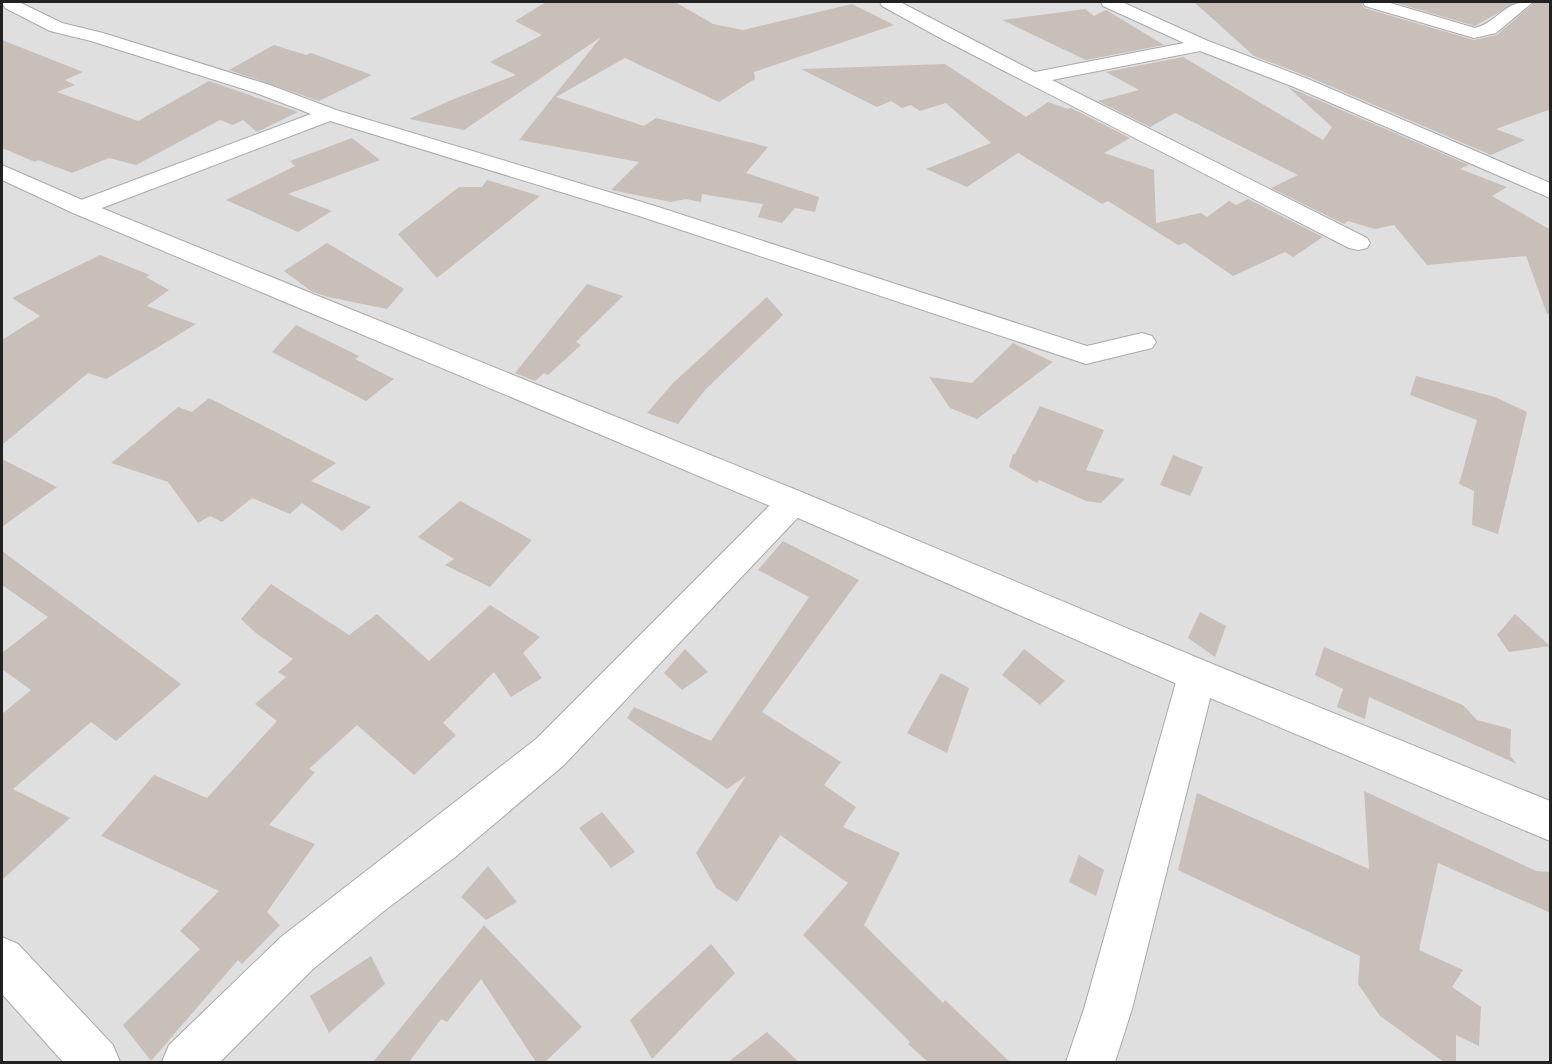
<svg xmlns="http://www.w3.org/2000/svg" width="1552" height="1064" font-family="'Roboto Condensed',sans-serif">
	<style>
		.residential { fill: #e0dfdf }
		.building { fill: #c7bfb8 }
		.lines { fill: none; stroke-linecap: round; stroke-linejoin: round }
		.minor-casing { stroke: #a9a9a9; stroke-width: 2 }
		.tertiary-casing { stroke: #a9a9a9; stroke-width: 2 }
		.minor { fill: #fff; fill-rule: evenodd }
		.tertiary { fill: #fff; fill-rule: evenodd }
	</style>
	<rect width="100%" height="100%" fill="#f2efe9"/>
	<rect class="residential" x="2" y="2" width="1548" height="1060"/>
	<g class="building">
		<path d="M546 2H675L713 24 743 30 852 4 894 25 754 72 755 79 719 102 625 58 556 97 644 126 656 118 768 147 746 173 819 197 815 212 795 208 782 223 758 217 763 204 702 194 701 202 686 199 671 202 611 190 639 162 519 140 601 37 464 130 409 119 449 101 516 75 490 62 542 35 515 21Z"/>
		<path d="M1194 2H1361L1364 8 1474 40 1497 35 1535 2H1551V109L1496 129 1525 140 1491 155 1309 77 1254 56Z"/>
		<path d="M1393 2H1517L1475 26Z"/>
		<path d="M1085 9 1094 16 1106 10 1164 45 1086 60 1002 20Z"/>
		<path d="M2 40 83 72 65 80 75 85 57 92 138 121 209 81 298 112 257 132 243 120 233 125 220 120 136 165 109 158 72 173 38 160 35 162 2 148Z"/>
		<path d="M274 45 306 55 311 53 372 75 319 101 229 70Z"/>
		<path d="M1183 57 1323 140 1332 127 1288 87 1469 165 1460 169 1507 187 1492 196 1551 230V314H1547L1526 256 1427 265 1394 225 1375 229 1348 221 1344 224 1271 188 1298 175 1175 113 1150 127 1098 101 1139 90 1106 72Z"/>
		<path d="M945 64 1026 117 1048 102 1068 109 1071 108 1130 138 1104 153 1154 170 1156 223 1201 213 1207 217 1229 201 1236 205 1248 199 1323 237 1293 257 1285 252 1233 276 1185 243 1178 245 1108 201 1102 204 1018 153 967 187 926 169 991 143 946 103 920 111 911 105 902 108 891 101 877 107 801 69Z"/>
		<path d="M352 138 380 160 288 194 332 211 298 232 226 200 295 166 290 161Z"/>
		<path d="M487 180 540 196 437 278 398 234 459 187H482Z"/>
		<path d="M327 243 404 289 387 309 328 297 311 291 284 271Z"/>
		<path d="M100 255 150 275 146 277 169 290 147 306 196 324 106 379 88 373 2 445V340L40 316 12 298Z"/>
		<path d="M587 284 623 296 576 342 581 345 548 375 544 373 535 381 515 373Z"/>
		<path d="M767 297 783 315 705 390 678 424 647 413 673 383Z"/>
		<path d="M296 325 359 356 355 359 394 379 366 401 272 352Z"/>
		<path d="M1013 343 1053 362 977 419 950 408 929 377 972 383Z"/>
		<path d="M1416 376 1495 397 1527 412 1498 534 1472 525 1474 491 1459 484 1477 420 1410 395Z"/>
		<path d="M209 398 336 463 311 481 371 507 342 531 302 503 290 514 252 498 222 522 210 516 198 523 168 482 111 463 178 407 192 412Z"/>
		<path d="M1040 406 1104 430 1086 470 1125 479 1101 503 1086 501 1039 480 1037 483 1009 467 1013 454H1015Z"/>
		<path d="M1173 455 1203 467 1190 496 1160 485Z"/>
		<path d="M2 459 57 487 2 527Z"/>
		<path d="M460 501 532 540 490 587 445 565 454 559 418 537Z"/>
		<path d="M783 541 859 580 762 712 841 762 824 785 856 807 843 827 900 853 864 925 943 1003 945 1000 1010 1062H928L908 1044 910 1042 803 935 848 883 780 835 737 902 716 888 696 853 746 776 727 789 627 718 634 707 711 741 809 597 758 570Z"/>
		<path d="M2 551 181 684 116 741 91 722 13 789 70 818 2 880V714L31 690 2 669V653L48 617 2 585Z"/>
		<path d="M271 584 349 635 377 614 429 661 490 605 540 637 523 653 542 678 511 697 494 672 443 723 456 735 414 775 357 725 309 769 315 772 269 825 315 844 267 912 280 925 242 964 238 960 151 1061 123 1025 200 949 180 931 219 891 101 836 154 775 207 798 277 721 255 704 286 677 278 672 293 659 257 634 241 619Z"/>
		<path d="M1200 612 1226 626 1215 657 1188 638Z"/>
		<path d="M1515 614 1550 646 1509 652 1497 635Z"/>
		<path d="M1324 647 1463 705 1477 720 1511 729 1510 756 1517 764 1369 697 1365 719 1337 707 1343 689 1315 675Z"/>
		<path d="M685 649 708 672 682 690 664 673Z"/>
		<path d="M1024 649 1065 681 1040 705 1002 675Z"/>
		<path d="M941 673 969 688 947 753 907 733Z"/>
		<path d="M1364 791 1536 871 1551 872V913L1438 863 1419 950 1463 970 1452 987 1481 1007 1479 1046 1456 1035V1062H1444L1380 1016 1358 984 1360 956 1178 870 1197 793 1369 869Z"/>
		<path d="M602 812 635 852 611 868 579 828Z"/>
		<path d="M1079 855 1104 870 1096 896 1069 882Z"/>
		<path d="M488 866 517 902 486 920 461 897Z"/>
		<path d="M484 925 582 1027 545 1062H536L481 979 447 1022 441 1019 409 1062H373Z"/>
		<path d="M711 944 735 973 652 1059 630 1020Z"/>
		<path d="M371 956 385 984 329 1033 310 996Z"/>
		<path d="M767 1032 799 1062H728Z"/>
	</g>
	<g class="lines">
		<defs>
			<g id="minor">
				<path d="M4 2H19L62 23 103 33 270 85 336 110 655 206 1087 346 1142 333 1152 336 1156 342 1152 348 1086 364 639 216 330 121 89 213 81 215 73 213 69 208 73 203 311 114 256 93 91 41 50 31 5 8 3 4Z"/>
				<path d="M880 2H900L1035 72 1184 43 1103 6 1101 2H1122L1208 41 1308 79 1550 183V198L1294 87 1200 51 1052 80 1367 238 1370 243 1367 248 1358 250 1349 248 942 39 882 6Z"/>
				<path d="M1363 2H1387L1475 28C1500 21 1503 0 1533 2L1496 33 1474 38 1365 6Z"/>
				<path d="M793 490 804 493 809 502 804 511 564 765 454 858 384 911 313 969 220 1062H162L169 1045 281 937 536 739 782 493Z"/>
				<path d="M1197 659 1210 663 1216 675 1132 1009 1115 1062H1066L1084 1009 1178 675 1184 663Z"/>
				<path d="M2 937 18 944 113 1045 120 1062H63L2 994Z"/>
			</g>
			<path id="tertiary" d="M2 165 89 203 804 493 1210 663 1550 801V841L1184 687 782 511 73 213 2 180Z"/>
		</defs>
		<use href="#minor" class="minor-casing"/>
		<use href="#tertiary" class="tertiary-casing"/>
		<use href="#minor" class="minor"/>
		<use href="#tertiary" class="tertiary"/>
	</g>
	<rect width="1552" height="1064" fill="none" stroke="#222222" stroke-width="6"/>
</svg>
